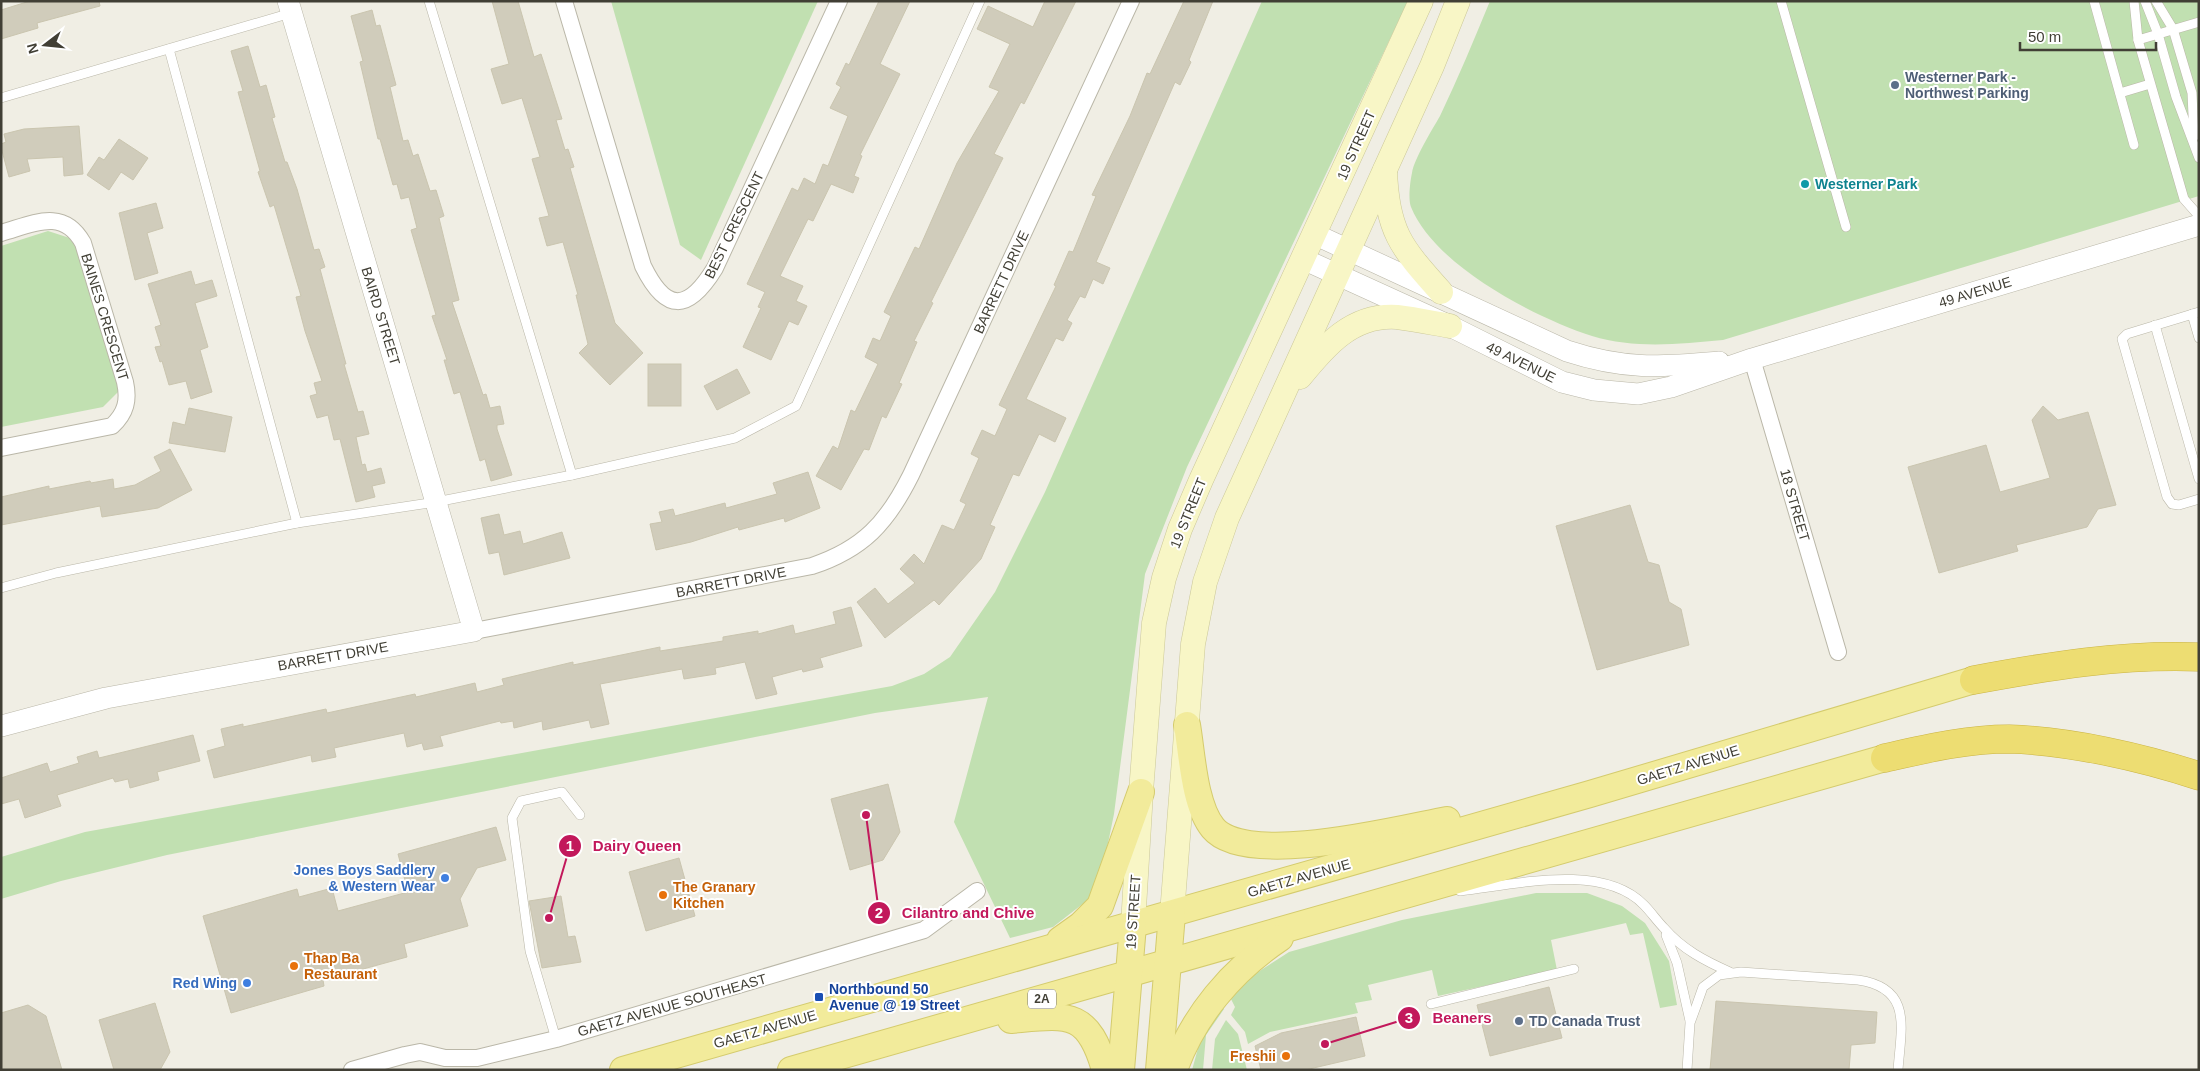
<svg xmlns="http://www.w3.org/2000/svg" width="2200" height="1071" font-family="Arial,sans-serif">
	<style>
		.green { fill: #c1e0b1 }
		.building { fill: #d0ccbb; stroke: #cac5af }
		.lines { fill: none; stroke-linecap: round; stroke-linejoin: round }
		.service-casing { stroke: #bab7a8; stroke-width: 10 }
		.minor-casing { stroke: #bab7a8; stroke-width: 18 }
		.tertiary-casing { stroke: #bab7a8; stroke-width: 22 }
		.secondary-casing { stroke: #cbc898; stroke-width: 25 }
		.primary-casing { stroke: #d4cb6d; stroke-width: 28 }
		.motorway-casing { stroke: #cab444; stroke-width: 29 }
		.service { stroke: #fff; stroke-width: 9 }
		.minor { stroke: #fff; stroke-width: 16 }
		.tertiary { stroke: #fff; stroke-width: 21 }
		.secondary { stroke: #f8f6c6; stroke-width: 24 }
		.primary { stroke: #f2eb9b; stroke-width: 26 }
		.motorway { stroke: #eddd72; stroke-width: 28 }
		.service-dot { fill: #5c6f8a; stroke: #fff; stroke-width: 2 }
		.culture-dot { fill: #0f9aa8; stroke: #fff; stroke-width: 2 }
		.shop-dot { fill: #3f7fe0; stroke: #fff; stroke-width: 2 }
		.food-dot { fill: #e8710a; stroke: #fff; stroke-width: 2 }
		.transit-dot { fill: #1a4fb4; stroke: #fff; stroke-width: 2 }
		.labels { text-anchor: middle; stroke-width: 4; stroke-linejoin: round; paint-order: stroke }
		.shield { fill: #fff; stroke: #7a7972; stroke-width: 1 }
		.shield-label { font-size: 12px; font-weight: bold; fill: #413f35 }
		.service-label { font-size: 14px; font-weight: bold; fill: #4e5e75; stroke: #fff; text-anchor: start }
		.street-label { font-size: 14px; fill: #413f35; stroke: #fff }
		.culture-label { font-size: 14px; font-weight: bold; fill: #0d838f; stroke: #fff; text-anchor: start }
		.shop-label { font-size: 14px; font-weight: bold; fill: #366cbe; stroke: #fff; text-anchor: end }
		.food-label { font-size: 14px; font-weight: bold; fill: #c56008; stroke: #fff; text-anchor: start }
		.transit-label { font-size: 14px; font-weight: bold; fill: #164399; stroke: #fff; text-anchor: start }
		.leader { fill: none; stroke: #c2185b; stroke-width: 2 }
		.callout-dot { fill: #c2185b; stroke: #fff; stroke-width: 2 }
		.mark-label { font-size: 15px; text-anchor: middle; font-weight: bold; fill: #fff }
		.callout-label { font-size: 15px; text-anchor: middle; font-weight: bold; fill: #c2185b; stroke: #fff; stroke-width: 4; stroke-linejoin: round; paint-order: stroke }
	</style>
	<rect width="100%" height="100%" fill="#f0eee4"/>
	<g class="green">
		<path d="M611 1H818L701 260 680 245Z"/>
		<path d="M1262 1H1408L1187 467 1145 574 1114 814 1098 892 1053 927 1010 938 954 822 988 697 875 713 167 855 61 881 1 899V857L85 832 892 686 924 674 950 657 995 592 1045 492Z"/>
		<path d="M1490 1H2199V196L1723 340C1679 344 1635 349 1592 336 1534 317 1435 266 1411 207 1408 200 1410 182 1412 173 1414 159 1432 130 1440 116 1458 78 1474 40 1490 1Z"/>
		<path d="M48 231 76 240 124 386 103 407 1 427V246Z"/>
		<path d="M1536 893H1587L1622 906 1645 923 1669 961 1677 1005 1660 1008 1643 933 1630 935 1626 923 1551 940 1557 970 1438 996 1432 970 1368 985 1372 1000 1355 1003 1358 1013 1270 1032 1248 1044 1245 1032 1231 1015 1235 1007 1230 997 1247 979 1289 952 1402 920Z"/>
		<path d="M1221 1006 1224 1009 1206 1035 1203 1070H1192L1202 1034Z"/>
		<path d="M1226 1020 1238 1034 1247 1070H1212L1215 1039Z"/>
	</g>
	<g class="building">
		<path d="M30 1H99L100 6 37 23 38 28 1 39V10Z"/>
		<path d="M492 1H518L534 57 541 54 562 119 556 120 565 150 568 149 574 167 570 168 615 323 643 353 610 385 579 353 588 344 576 295H578L563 242 547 246 539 218 549 216 532 159 540 157 522 98 502 104 491 69 509 64Z"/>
		<path d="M879 1H910L880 64 900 74 860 155 862 156 854 176 859 178 853 193 831 184 813 221 808 219 780 276 803 286 796 301 807 306 798 325 789 321 771 360 743 347 761 308 758 307 765 292 747 284 792 188 798 191 804 178 815 184 823 164 828 166 848 116 830 108 841 87 836 84 846 63 849 65Z"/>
		<path d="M1045 1H1076L1024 104 1021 102 994 154 1003 158 931 302 933 303 914 341 917 342 899 383 902 384 886 418 882 416 869 450 864 449 841 490 816 476 833 446 838 449 851 410 855 412 878 364 865 357 873 338 880 341 891 316 884 312 915 247 919 249 957 163 999 91 989 87 1010 44 977 29 988 6 1033 27Z"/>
		<path d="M1184 1H1213L1189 60 1191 62 1180 85 1175 82 1096 262 1110 268 1103 284 1093 279 1085 298 1080 296 1067 320 1072 323 1063 341 1056 338 1026 399 1066 418 1055 442 1039 434 1019 476 1013 474 990 525 995 527 981 559 939 605 934 600 885 638 857 602 875 588 888 604 915 583 900 569 914 554 924 564 942 525 954 530 966 504 960 501 979 458 971 454 982 430 995 436 1007 409 999 405 1056 286 1054 285 1069 251 1073 252 1096 196 1092 195 1130 116 1147 73 1150 74Z"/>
		<path d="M372 10 376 26 380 25 396 85 390 87 403 141 408 140 413 156 418 154 430 191 436 190 444 216 439 218 459 300 452 302 483 395 486 394 490 408 500 406 504 424 497 425V429L512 475 491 481 485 459 480 461 460 392 454 394 444 360H447L432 316 436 315 411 230 417 228 409 197 401 199 397 184 393 185 380 139H378L360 62 363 61 351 16Z"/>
		<path d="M248 46 260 87 266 85 275 117 272 118 285 162H287L297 189 314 250 319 249 325 267 320 269 346 364H344L358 412 363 411 369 434 356 437 362 465 365 464 367 472 381 468 385 483 372 486 375 497 356 502 340 439 334 440 328 415 317 418 310 396 317 394 314 383 322 381 305 331 296 297 301 296 274 205 270 207 258 172 260 171 238 92 243 91 231 51Z"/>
		<path d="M79 126 83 174 64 176 63 157 27 159 30 171 9 177 1 147V144L6 142 4 134 24 129Z"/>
		<path d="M119 139 148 158 133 180 121 172 109 190 87 175 99 157 104 160Z"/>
		<path d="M156 203 163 228 147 233 158 273 135 280 119 213Z"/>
		<path d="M191 271 195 285 212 280 217 296 195 303 208 347 200 350 212 392 191 399 186 381 169 385 162 361 160 362 155 347 161 346 155 327 161 325 148 284Z"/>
		<rect x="648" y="364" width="33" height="42"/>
		<path d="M737 369 750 393 717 410 704 386Z"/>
		<path d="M2043 406 2058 420 2088 412 2116 505 2098 509 2087 527 2016 545 2018 551 1939 573 1908 467 1986 445 2000 492 2050 478 2032 420Z"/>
		<path d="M189 408 232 417 225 452 169 443 173 422 185 425Z"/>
		<path d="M170 449 192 490 158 508 102 517 100 506 1 525V497L49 486V489L90 481 91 483 113 479 114 489 135 485 161 471 154 457Z"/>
		<path d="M808 472 820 508 785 522 784 518 739 530 738 527 691 542 656 550 650 524 662 522 659 512 673 509 675 516 725 503 726 508 777 494 773 483Z"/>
		<path d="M1630 505 1648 562 1659 565 1669 602 1681 609 1689 645 1597 670 1556 526Z"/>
		<path d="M499 514 504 535 520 531 523 544 562 532 570 558 504 575 499 552 489 554 481 518Z"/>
		<path d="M851 607 862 646 820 658 823 667 803 672 802 669 772 677 777 694 756 699 745 662 715 668 716 674 684 679 682 669 600 684 609 724 591 728 589 720 543 730 542 721 514 728 513 721 501 723 500 721 440 736 443 746 424 750 422 743 407 747 404 733 334 748 336 757 312 762 311 755 214 778 207 751 225 746 221 729 243 724V727L326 709 327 713 415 694 416 697 475 683 477 692 504 685 502 679 573 662V665L660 647V651L723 641V637L758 631V634L793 625 795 634 836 624 833 612Z"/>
		<path d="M193 735 200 761 157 772 159 780 130 788 128 779 115 782 113 778 57 795 61 806 25 818 19 799 1 804V778L47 763 50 772 79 763 77 757 97 751 99 758Z"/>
		<path d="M888 784 900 832 883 860 850 870 831 799Z"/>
		<path d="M496 827 506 860 477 868 460 899 468 926 404 944 407 957 323 980 324 986 231 1013 203 916 297 889 299 897 332 888 338 911 408 892 398 854Z"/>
		<path d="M679 858 695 916 646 931 629 872Z"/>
		<path d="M561 896 568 937 575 936 581 962 542 968 529 901Z"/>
		<path d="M1549 987 1562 1038 1490 1056 1477 1005Z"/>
		<path d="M1716 1001 1877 1012 1875 1043 1851 1045 1849 1070H1710Z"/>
		<path d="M155 1003 170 1052 160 1070H114L99 1020Z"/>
		<path d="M28 1005 46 1016 62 1070H1V1013Z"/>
		<path d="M1356 1017 1365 1056 1305 1070H1261L1255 1046 1281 1033Z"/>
	</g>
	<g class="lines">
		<defs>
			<g id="service">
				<path d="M429 1 572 475"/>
				<path d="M1781 1 1846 227"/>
				<path d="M2094 1 2134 145"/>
				<path d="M2134 1 2138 40 2184 199 2199 216"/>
				<path d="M2145 1 2158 34 2176 97 2199 158"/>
				<path d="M2156 1 2173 29 2192 93 2194 137"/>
				<path d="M2138 40 2199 22"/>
				<path d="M169 49 297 523"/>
				<path d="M2120 93 2150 84"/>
				<path d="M1 98 291 13"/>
				<path d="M2199 312 2127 334 2122 339 2167 497 2172 504 2179 505 2199 499"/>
				<path d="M2192 314 2199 338"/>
				<path d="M2155 325 2199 479"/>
				<path d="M1 588 56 573 297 523 436 502 572 475 735 438 796 406 980 1"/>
				<path d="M1460 891C1513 885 1602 862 1644 905 1651 912 1657 921 1664 928 1682 949 1705 961 1730 972"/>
				<path d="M1666 935 1677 963 1690 1021"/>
				<path d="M1431 1004 1574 969"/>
				<path d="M556 1039 530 951 512 818 521 801 562 792 580 815"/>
				<path d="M1687 1070 1690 1023 1697 1004 1703 987 1719 975 1741 972 1858 980C1913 988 1901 1028 1898 1070"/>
			</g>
			<g id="minor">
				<path d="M564 1 643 266C666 313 688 312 715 268L839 1"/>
				<path d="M1 233C33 224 63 207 83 243L125 382C129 400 126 413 112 426L1 448"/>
				<path d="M1752 359 1838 652"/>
				<path d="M474 631 812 566C863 549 887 523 911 475L1131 1"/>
				<path d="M352 1070 405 1055 420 1052 445 1058H477L556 1039 924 930 977 891"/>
			</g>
			<g id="tertiary">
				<path d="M1314 234 1567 351C1625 370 1659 367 1719 362"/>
				<path d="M1303 259 1450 326 1562 382 1594 390 1638 394 1671 387 1752 359 2199 225"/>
				<path d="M1 726 106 698 474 631 288 1"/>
			</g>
			<g id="secondary">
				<path d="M1385 170C1387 232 1401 247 1441 292"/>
				<path d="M1300 377C1325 346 1352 314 1397 317 1414 319 1433 323 1450 326"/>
				<path d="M1172 914 1193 644 1205 582 1227 518 1432 66 1458 1"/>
				<path d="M1133 925 1141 792 1154 623 1164 578 1180 529 1201 480 1421 1"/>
			</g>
			<g id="primary">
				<path d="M1187 725C1192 754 1194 805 1213 828 1246 868 1399 829 1447 820"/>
				<path d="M1060 940 1081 925 1100 906 1141 792"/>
				<path d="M1011 1020C1067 1015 1088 1009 1105 1070"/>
				<path d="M623 1070 1590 794 1974 680"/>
				<path d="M791 1070 1885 758"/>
				<path d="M1121 1070 1133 925"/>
				<path d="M1159 1070 1172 914"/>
				<path d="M1174 1070C1193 1016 1232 970 1280 938"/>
			</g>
			<g id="motorway">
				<path d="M1974 680C2049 666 2122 654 2199 657"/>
				<path d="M1885 758C1925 749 1967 739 2009 739 2070 741 2141 757 2199 776"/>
			</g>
		</defs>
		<use href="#service" class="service-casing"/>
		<use href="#minor" class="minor-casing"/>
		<use href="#tertiary" class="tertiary-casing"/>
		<use href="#secondary" class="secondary-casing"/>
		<use href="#primary" class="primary-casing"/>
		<use href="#motorway" class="motorway-casing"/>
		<use href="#service" class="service"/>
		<use href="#minor" class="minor"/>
		<use href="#tertiary" class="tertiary"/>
		<use href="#secondary" class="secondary"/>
		<use href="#primary" class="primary"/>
		<use href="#motorway" class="motorway"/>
	</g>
	<g class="service-dot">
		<circle cx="1895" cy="85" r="5"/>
		<circle cx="1519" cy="1021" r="5"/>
	</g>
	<circle class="culture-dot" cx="1805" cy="184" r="5"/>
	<g class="shop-dot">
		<circle cx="445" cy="878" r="5"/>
		<circle cx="247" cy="983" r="5"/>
	</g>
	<g class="food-dot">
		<circle cx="663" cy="895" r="5"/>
		<circle cx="294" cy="966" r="5"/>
		<circle cx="1286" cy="1056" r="5"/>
	</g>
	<rect class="transit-dot" x="814" y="992" width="10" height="10" rx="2.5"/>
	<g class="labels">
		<rect class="shield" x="1028" y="989.5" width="28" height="19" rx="4"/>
		<g class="shield-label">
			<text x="1042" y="1003">2A</text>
		</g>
		<g class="service-label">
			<text x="1905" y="82">Westerner Park -<tspan x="1905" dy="16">Northwest Parking</tspan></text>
			<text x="1529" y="1026">TD Canada Trust</text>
		</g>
		<g class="street-label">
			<text transform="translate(1356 145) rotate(-66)" y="5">19 STREET</text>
			<text transform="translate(734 225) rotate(-64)" y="5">BEST CRESCENT</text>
			<text transform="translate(1001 282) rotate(-65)" y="5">BARRETT DRIVE</text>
			<text transform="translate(1975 292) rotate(-17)" y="5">49 AVENUE</text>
			<text transform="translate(381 316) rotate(73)" y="5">BAIRD STREET</text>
			<text transform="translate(105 317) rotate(73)" y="5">BAINES CRESCENT</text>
			<text transform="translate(1521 362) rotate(26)" y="5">49 AVENUE</text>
			<text transform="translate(1795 505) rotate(74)" y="5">18 STREET</text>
			<text transform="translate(1188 513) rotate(-68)" y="5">19 STREET</text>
			<text transform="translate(731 582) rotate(-11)" y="5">BARRETT DRIVE</text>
			<text transform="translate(333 656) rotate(-10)" y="5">BARRETT DRIVE</text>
			<text transform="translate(1688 765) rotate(-17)" y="5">GAETZ AVENUE</text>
			<text transform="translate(1299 878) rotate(-16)" y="5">GAETZ AVENUE</text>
			<text transform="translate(1133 912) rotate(-86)" y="5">19 STREET</text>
			<text transform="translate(672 1005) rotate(-16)" y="5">GAETZ AVENUE SOUTHEAST</text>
			<text transform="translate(765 1029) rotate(-16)" y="5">GAETZ AVENUE</text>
		</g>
		<g class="culture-label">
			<text x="1815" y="189">Westerner Park</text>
		</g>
		<g class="shop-label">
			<text x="435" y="875">Jones Boys Saddlery<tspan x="435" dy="16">&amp; Western Wear</tspan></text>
			<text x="237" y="988">Red Wing</text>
		</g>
		<g class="food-label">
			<text x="673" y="892">The Granary<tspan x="673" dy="16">Kitchen</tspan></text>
			<text x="304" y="963">Thap Ba<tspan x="304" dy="16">Restaurant</tspan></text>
			<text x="1276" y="1061" text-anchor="end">Freshii</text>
		</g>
		<g class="transit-label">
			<text x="829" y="994">Northbound 50<tspan x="829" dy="16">Avenue @ 19 Street</tspan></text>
		</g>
	</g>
	<path class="leader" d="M549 918L570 846M866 815L879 913M1325 1044L1409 1018"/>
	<g class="callout-dot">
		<circle cx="549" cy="918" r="5"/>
		<circle cx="866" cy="815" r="5"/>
		<circle cx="1325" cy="1044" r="5"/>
		<circle cx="570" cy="846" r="12"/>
		<circle cx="879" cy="913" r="12"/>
		<circle cx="1409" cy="1018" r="12"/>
	</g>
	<g class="mark-label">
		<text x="570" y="851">1</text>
		<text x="879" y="918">2</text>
		<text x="1409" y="1023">3</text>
	</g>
	<g class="callout-label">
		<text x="637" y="851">Dairy Queen</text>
		<text x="968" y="918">Cilantro and Chive</text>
		<text x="1462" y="1023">Beaners</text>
	</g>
	<rect width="2200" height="1071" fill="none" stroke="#413f35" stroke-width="5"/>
	<g transform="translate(45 45) rotate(254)" stroke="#ffffff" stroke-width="4" paint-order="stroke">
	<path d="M0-4L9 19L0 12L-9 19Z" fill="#413f35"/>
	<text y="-8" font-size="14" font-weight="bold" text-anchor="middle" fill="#413f35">N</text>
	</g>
	<path d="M2020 42v8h136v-8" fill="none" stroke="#413f35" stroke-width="2.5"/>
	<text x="2028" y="42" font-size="15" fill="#413f35" stroke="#ffffff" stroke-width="4" paint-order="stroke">50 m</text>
</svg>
